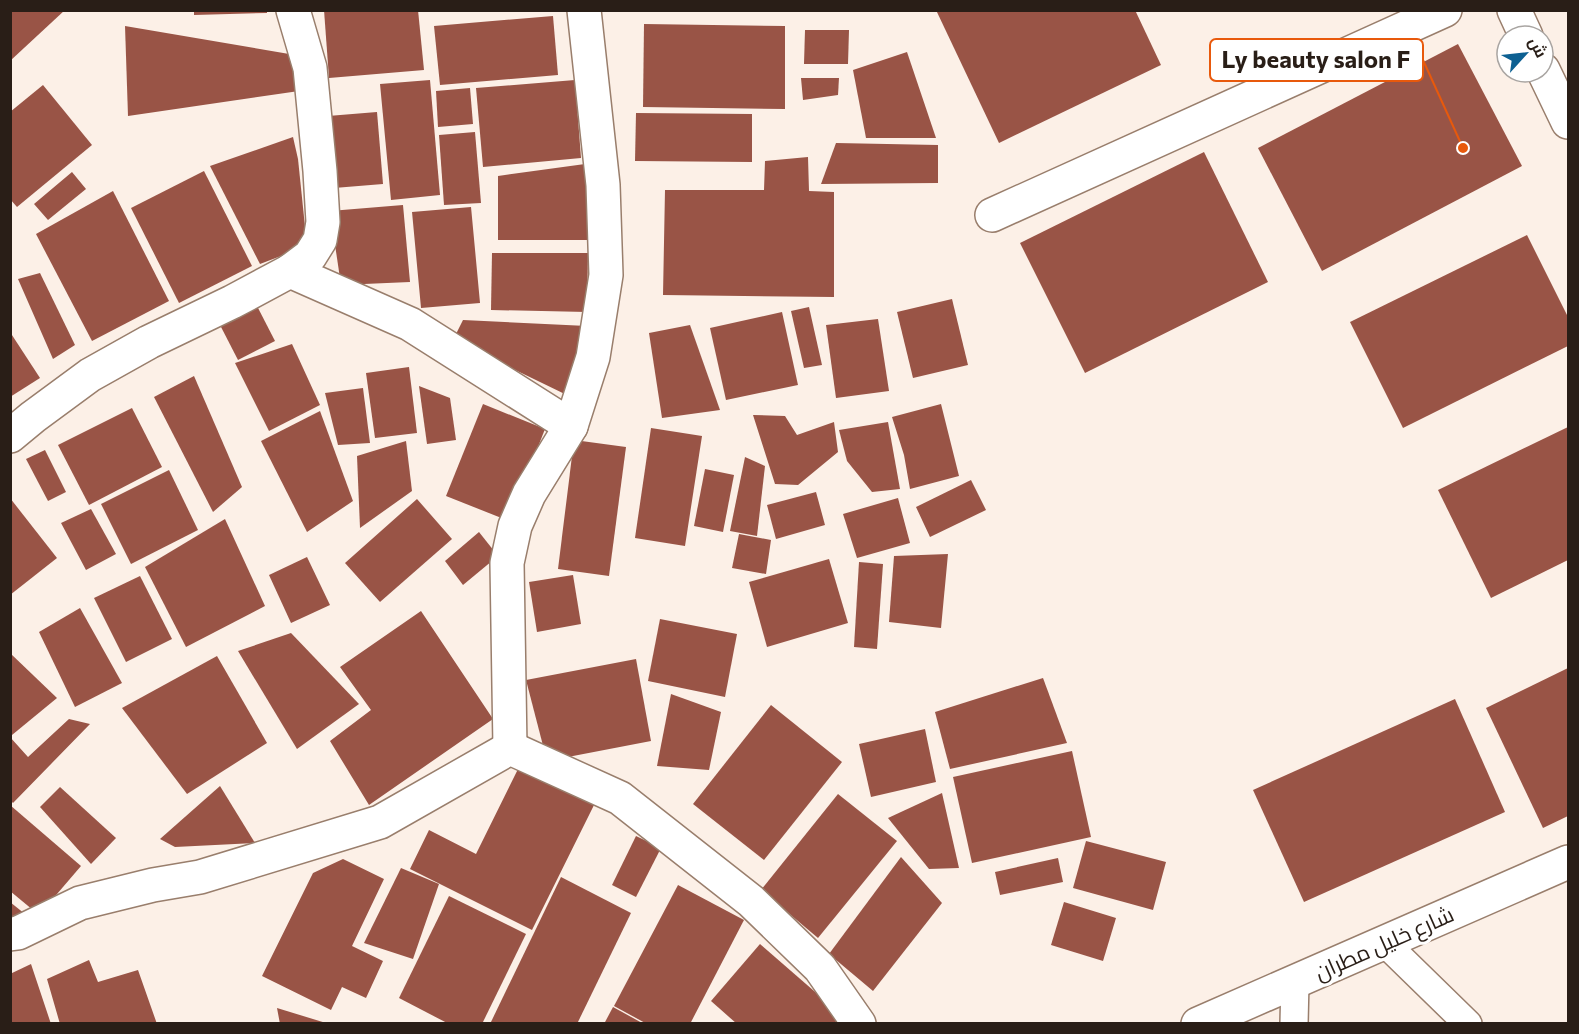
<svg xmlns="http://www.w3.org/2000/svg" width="1579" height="1034" font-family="Commissioner,Cairo,sans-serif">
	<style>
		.building { fill: #995446 }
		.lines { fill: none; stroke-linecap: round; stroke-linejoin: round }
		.service-casing { stroke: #997e6c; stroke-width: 30 }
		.minor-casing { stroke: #997e6c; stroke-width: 36 }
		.tertiary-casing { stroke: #997e6c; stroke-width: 36 }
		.service { stroke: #fff; stroke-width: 27 }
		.minor { stroke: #fff; stroke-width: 33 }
		.tertiary { stroke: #fff; stroke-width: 33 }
		.labels { text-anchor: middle; stroke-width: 6; stroke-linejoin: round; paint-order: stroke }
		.street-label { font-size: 22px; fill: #291e17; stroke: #fff }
		.leader { fill: none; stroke: #e8590c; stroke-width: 2 }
		.callout-dot { fill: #e8590c; stroke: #fff; stroke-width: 2 }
		.callout { fill: #fff; stroke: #e8590c; stroke-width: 2 }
		.callout-label { font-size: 24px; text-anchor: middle; font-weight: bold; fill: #291e17 }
	</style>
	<rect width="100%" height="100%" fill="#fcf0e7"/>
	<g class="building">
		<path d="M10 10H65L10 61Z"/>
		<path d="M194 10H267V13L194 15Z"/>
		<path d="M324 10H418L424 70 329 78Z"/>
		<path d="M936 10H1135L1161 65 999 143Z"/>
		<path d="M553 16 558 75 440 85 434 26Z"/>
		<path d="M644 24 785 26V109L643 107Z"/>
		<path d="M125 26 295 55 299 91 128 116Z"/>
		<path d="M805 30H849L848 64H804Z"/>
		<path d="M1458 44 1522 166 1322 271 1258 148Z"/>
		<path d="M907 52 936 138H866L853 70Z"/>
		<path d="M801 78H839L838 95 803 100Z"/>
		<path d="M430 80 440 195 391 200 380 84Z"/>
		<path d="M575 80 581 158 483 167 476 88Z"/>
		<path d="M43 85 92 145 17 207 10 199V112Z"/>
		<path d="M470 88 473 124 438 127 436 91Z"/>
		<path d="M377 112 383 184 334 188 328 116Z"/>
		<path d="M636 113 752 114V162L635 161Z"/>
		<path d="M475 132 481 203 444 205 439 135Z"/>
		<path d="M293 137 298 159 307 246 260 264 210 166Z"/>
		<path d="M836 143 938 145V183L821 184Z"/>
		<path d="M1204 152 1268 282 1085 373 1020 243Z"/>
		<path d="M808 157 809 191 834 192V297L663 295 665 190H764L765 161Z"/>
		<path d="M585 164 588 240H498V176Z"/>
		<path d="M204 171 252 266 179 303 131 208Z"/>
		<path d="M72 172 86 189 48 220 34 204Z"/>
		<path d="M113 191 169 301 92 341 36 234Z"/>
		<path d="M403 205 410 282 341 285 330 211Z"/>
		<path d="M471 207 480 303 421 308 412 212Z"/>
		<path d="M1527 235 1568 317V346L1403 428 1350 322Z"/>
		<path d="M492 253H588L587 312 491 310Z"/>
		<path d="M40 273 75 345 53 359 18 279Z"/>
		<path d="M952 299 968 365 913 378 897 312Z"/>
		<path d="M257 306 275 341 238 360 220 325Z"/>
		<path d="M809 307 822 365 804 368 791 311Z"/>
		<path d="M782 312 798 385 726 400 710 328Z"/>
		<path d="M878 319 889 391 836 398 826 325Z"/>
		<path d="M463 320 587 326 573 398 453 340Z"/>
		<path d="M690 325 720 410 662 418 649 333Z"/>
		<path d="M10 332 40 378 10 397Z"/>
		<path d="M292 344 320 405 269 431 235 363Z"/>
		<path d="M409 367 417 433 375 438 366 373Z"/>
		<path d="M194 376 242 487 213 512 154 397Z"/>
		<path d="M419 386 450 398 456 440 427 444Z"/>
		<path d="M363 388 370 443 338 445 325 393Z"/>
		<path d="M483 404 545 429 509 521 446 496Z"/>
		<path d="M941 404 959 476 910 489 904 455 892 417Z"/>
		<path d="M132 408 162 467 89 505 58 445Z"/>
		<path d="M320 411 353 501 307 532 261 441Z"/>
		<path d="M753 415 785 416 797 435 834 422 838 452 798 485 775 484Z"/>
		<path d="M888 422 900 489 872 492 847 461 839 430Z"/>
		<path d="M1568 427V560L1491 598 1438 490Z"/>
		<path d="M651 428 702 436 685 546 635 538Z"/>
		<path d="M574 440 626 447 609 576 558 569Z"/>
		<path d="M406 441 412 491 360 528 357 456Z"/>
		<path d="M45 450 66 492 48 501 26 459Z"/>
		<path d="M745 457 765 466 757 536 730 531Z"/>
		<path d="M705 469 734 475 723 532 694 526Z"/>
		<path d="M169 470 198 530 131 564 101 504Z"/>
		<path d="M971 480 986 510 930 537 916 507Z"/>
		<path d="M816 492 825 525 776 539 767 505Z"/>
		<path d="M10 498 57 558 10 595Z"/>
		<path d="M898 498 910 543 857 558 843 514Z"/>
		<path d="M417 499 452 539 380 602 345 563Z"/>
		<path d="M91 509 116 554 86 570 61 523Z"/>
		<path d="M225 519 265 606 186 647 145 567Z"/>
		<path d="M479 532 498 556 463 585 445 561Z"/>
		<path d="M739 534 771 540 766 574 732 568Z"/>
		<path d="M948 554 941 628 889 622 894 556Z"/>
		<path d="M307 557 330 605 291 623 269 575Z"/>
		<path d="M829 559 848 623 767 647 749 582Z"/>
		<path d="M859 562 883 564 877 649 854 647Z"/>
		<path d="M573 575 581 624 537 632 529 582Z"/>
		<path d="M140 576 172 639 126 662 94 598Z"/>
		<path d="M80 608 122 683 75 707 39 632Z"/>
		<path d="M421 611 493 719 369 805 330 741 371 710 340 667Z"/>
		<path d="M660 619 737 634 725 697 648 681Z"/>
		<path d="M291 633 359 704 297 749 238 651Z"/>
		<path d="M10 653 57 698 12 735 10 733Z"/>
		<path d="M217 656 267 743 187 794 122 708Z"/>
		<path d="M636 659 651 741 547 761 526 680Z"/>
		<path d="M1568 668V816L1543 828 1486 708Z"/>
		<path d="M1043 678 1067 743 950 769 935 712Z"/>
		<path d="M671 694 721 712 709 770 657 766Z"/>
		<path d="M1455 699 1505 812 1304 902 1253 790Z"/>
		<path d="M771 705 842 762 764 860 693 804Z"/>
		<path d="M69 719 90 724 13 803 10 800V737L28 757Z"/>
		<path d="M925 729 936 782 871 797 859 744Z"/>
		<path d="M1072 751 1091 837 972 863 953 777Z"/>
		<path d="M522 761 597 799 532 930 410 869 429 830 476 854Z"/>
		<path d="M220 786 255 843 175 847 160 839Z"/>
		<path d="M60 787 116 838 91 864 40 807Z"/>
		<path d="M942 793 959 868 929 869 888 818Z"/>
		<path d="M838 794 897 841 818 938 761 890Z"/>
		<path d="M10 805 81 866 39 915 10 891Z"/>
		<path d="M636 836 661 848 636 897 612 885Z"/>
		<path d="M1086 841 1166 862 1153 910 1073 888Z"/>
		<path d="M901 857 942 903 873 991 829 954Z"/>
		<path d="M1058 858 1063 882 1000 895 995 872Z"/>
		<path d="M343 859 384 879 352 946 383 961 366 998 342 987 331 1010 262 976 313 873Z"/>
		<path d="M401 868 439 884 413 959 364 943Z"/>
		<path d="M561 877 631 913 577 1024H490Z"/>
		<path d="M678 885 744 920 690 1024H647L614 1006Z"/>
		<path d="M449 896 526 934 482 1024H449L399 998Z"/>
		<path d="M10 902 30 918 10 923Z"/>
		<path d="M1064 902 1116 918 1103 961 1051 945Z"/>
		<path d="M760 944 852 1024H737L711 1001Z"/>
		<path d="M89 960 98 982 138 970 157 1024H60L47 979Z"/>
		<path d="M31 964 51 1024H10V974Z"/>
		<path d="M613 1007 644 1024H604Z"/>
		<path d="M277 1008 326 1023V1024H280Z"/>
	</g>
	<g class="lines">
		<defs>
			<g id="service">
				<path d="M1385 943 1468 1024"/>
				<path d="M1294 1024 1295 982"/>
			</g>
			<g id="minor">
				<path d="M1514 10 1526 36"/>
				<path d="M1543 70 1568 122"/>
				<path d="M992 215 1445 10"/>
				<path d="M290 271 410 324 571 426"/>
				<path d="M10 436 33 417 90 375 149 342 232 302 290 271 310 256 320 240 323 222 320 171 310 68 293 10"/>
				<path d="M510 748 507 563 515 526 529 494 571 426 593 357 606 275 603 185 584 10"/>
				<path d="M10 934 18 933 80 903 153 885 200 877 380 822 510 748 620 798 751 901 820 968 859 1024"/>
			</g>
			<path id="tertiary" d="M1198 1024 1568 862"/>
		</defs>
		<use href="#service" class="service-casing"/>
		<use href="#minor" class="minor-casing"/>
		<use href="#tertiary" class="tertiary-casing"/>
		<use href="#service" class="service"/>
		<use href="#minor" class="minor"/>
		<use href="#tertiary" class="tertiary"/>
	</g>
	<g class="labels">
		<g class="street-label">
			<text transform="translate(1384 943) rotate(-24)" y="8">شارع خليل مطران</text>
		</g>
	</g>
	<path class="leader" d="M1463 148L1423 60"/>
	<circle class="callout-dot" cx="1463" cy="148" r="6"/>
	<rect class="callout" x="1210" y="39" width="213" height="42" rx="6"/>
	<g class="callout-label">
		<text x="1316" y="68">Ly beauty salon F</text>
	</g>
	<rect width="1579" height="1034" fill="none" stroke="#291e17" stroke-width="24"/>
	<g transform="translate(1525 54) rotate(63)"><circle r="28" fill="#ffffff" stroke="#a9a5a2" stroke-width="1.5"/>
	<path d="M0-4.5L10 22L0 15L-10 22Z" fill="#0d6092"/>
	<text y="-9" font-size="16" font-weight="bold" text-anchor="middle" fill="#291e17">ش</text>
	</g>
</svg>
